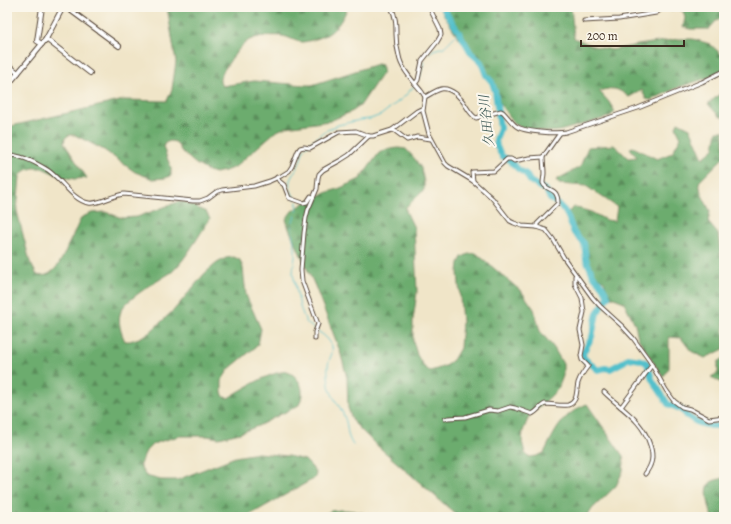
<svg xmlns="http://www.w3.org/2000/svg" width="731" height="524" font-family="Alegreya,'Noto Serif JP',serif">
	<style>
		.forest { fill: url(#forest-firs); stroke: #546b46 }
		.lines { fill: none; stroke-linecap: round; stroke-linejoin: round }
		.stream { stroke: #53c0cb; stroke-width: 1 }
		.river { stroke: #53c0cb; stroke-width: 6 }
		.street-casing { stroke: #564638; stroke-width: 5 }
		.secondary-casing { stroke: #564638; stroke-width: 6 }
		.street { stroke: #fff; stroke-width: 3 }
		.secondary { stroke: #fff; stroke-width: 4 }
		.labels { text-anchor: middle; stroke-width: 4; stroke-linejoin: round; paint-order: stroke }
		.water-label { font-size: 13px; font-style: italic; fill: #435e5b; stroke: #fbf7ec }
	</style>
	<defs>
		<pattern id="forest-firs" width="22" height="20" patternUnits="userSpaceOnUse"><rect width="22" height="20" fill="#6cac6e"/><path d="M5 1l3.5 6h-7zM16 11l3.5 6h-7z" fill="#5a8c5a"/></pattern>
	</defs>
	<rect width="100%" height="100%" fill="#fbf7ec"/>
	<filter id="ink" filterUnits="userSpaceOnUse"><feTurbulence type="fractalNoise" baseFrequency=".025" numOctaves="2"/><feDisplacementMap in="SourceGraphic" scale="8" xChannelSelector="R" yChannelSelector="G"/><feConvolveMatrix kernelMatrix="1 2 1 2 8 2 1 2 1" color-interpolation-filters="sRGB"/></filter>
	<filter id="wash" filterUnits="userSpaceOnUse"><feTurbulence type="fractalNoise" baseFrequency=".012" numOctaves="4" result="noise"/><feDisplacementMap in="SourceGraphic" scale="16" xChannelSelector="R" yChannelSelector="G"/><feGaussianBlur stdDeviation="0.9" result="paint"/><feColorMatrix in="noise" values="0 0 0 0 0 0 0 0 0 0 0 0 0 0 0 0 0 1.4 0 .05"/><feComposite in="paint" operator="in"/></filter>
	<g filter="url(#wash)">
		<rect width="100%" height="100%" fill="#f0e5c8"/>
		<g class="forest">
			<path d="M167 7H348C344 16 338 28 328 34 324 37 307 42 302 42 295 42 288 36 281 36 272 35 255 36 248 41 240 46 231 59 226 67 222 73 217 79 222 86L254 81 305 85H312L377 64H381L383 68V72L360 106 353 111 330 121 286 127 275 132 235 167 225 171 215 173 208 171 196 164 182 152 176 142 170 141 165 143 163 147 171 168V176L165 178 153 179 135 172 104 150 75 135H69L65 138 64 143 87 178 75 179 62 177 42 168H33L24 171 20 176 17 211 30 262 37 275C54 280 63 257 68 245 72 237 76 229 79 222L82 217 92 213 105 212 122 218 137 217 178 202H185L206 212 210 219C198 236 187 258 172 272 168 275 163 277 159 280 149 286 125 301 121 311 117 321 121 333 125 341H130L139 338 149 333 174 310 205 273 217 263 226 258 234 257 240 260 243 268 246 295 261 329 258 345 229 369 222 380V392L224 397 228 398C240 391 274 369 287 372 291 373 295 376 297 379 304 387 303 396 299 405L258 426 240 433 219 438 207 436H179L162 441 153 444 146 451 140 464 142 470 146 476 161 480H177L235 457 258 453 288 456 305 460 311 466 316 473 315 478 246 517H7V127L124 100 167 101 172 89 176 62Z"/>
			<path d="M439 7H571L574 38 593 46 612 50 638 45 679 39H693L710 44 723 56 724 55V68L710 77 679 87 651 100 646 99 642 90 629 97C617 88 614 87 599 91L609 102 615 112 609 117 559 131 546 132 520 127 514 123 497 100 495 94 493 84 486 73 481 60 474 54 468 47 458 37Z"/>
			<path d="M668 7H724V17L716 21 709 29H690L683 27 685 18 683 11 677 9 672 11Z"/>
			<path d="M724 91V118L719 116 708 104 722 92Z"/>
			<path d="M678 122 690 128 703 158 714 149 717 131H724V157L699 182 701 193 710 211 708 222 718 234 721 256 724 259V349L705 358 691 351 681 338 669 337V368L663 377 638 338 635 324 624 302 609 296 604 281 594 275 589 265 586 245 571 230 567 213 574 207 591 212 606 220 615 221 617 207 586 186 559 184 556 180 580 167 588 147 614 145 628 158 637 157 630 148 633 147 657 159 672 153 681 137 676 127Z"/>
			<path d="M398 148 406 149 415 159 421 168 424 182V190L406 207V211L414 228 417 292 413 320V341L417 355 424 367 430 371 437 369 445 366 453 360 460 348 462 322 458 272 459 263 462 257 469 254 476 253 522 292 534 309 540 331 554 348 563 364V376L558 389 545 402 530 414 523 431 522 442 525 453 529 457 537 456 544 453C555 431 562 414 587 404L623 456 624 463 623 471 616 486 592 509 587 517H459L372 441 353 422 348 408 347 378 340 351 315 286 289 229 286 219 292 211 306 202 325 193 338 189 360 179 379 153 385 150Z"/>
			<path d="M724 358V384L711 377 718 373V362Z"/>
			<path d="M724 478V517H712C710 509 703 488 711 482 714 480 720 479 724 478Z"/>
			<path d="M341 510C353 510 362 512 373 517H319L331 511Z"/>
		</g>
		<g class="lines">
			<g class="stream">
				<path d="M430 54 433 50 444 47 459 32"/>
				<path d="M420 77 424 61"/>
				<path d="M306 147 323 132 338 125 360 120 370 119 381 115 404 97 415 85"/>
				<path d="M295 199C285 180 290 181 299 164 301 160 302 154 304 149"/>
				<path d="M297 202C298 211 293 218 292 226 291 233 294 241 295 249 296 257 293 265 293 274L300 307 306 322 314 329"/>
				<path d="M317 331C323 334 329 339 332 346 334 354 328 359 328 367 327 370 329 382 329 385 331 397 340 405 344 416 347 422 347 428 348 434 349 438 351 442 353 445"/>
			</g>
			<path class="river" d="M442 7 459 32 471 53 481 62 486 75 492 82 495 91 500 128 496 140 497 147 502 156 509 160 518 169 526 174 530 181 538 186 546 190 550 199 558 204 564 210 568 217 574 233 584 243 586 259 593 275 603 287 608 296 604 303 597 313 592 337 583 353 584 358 598 370 605 368 610 369 625 361 628 358 641 360 647 363 652 379 668 404 682 410 687 416 698 423 711 426H724"/>
		</g>
	</g>
	<g filter="url(#ink)">
		<g class="lines">
			<defs>
				<g id="street">
					<path d="M391 7C396 16 396 24 396 34 396 41 397 49 399 56 401 69 414 82 422 92L425 97 423 111 429 134 445 163 448 166 473 181 492 198 510 221 514 223 522 226 537 227 546 230 553 239 564 258 592 297 600 306 622 326 633 338 649 360 666 390 674 401 682 407 690 409 709 419 724 417"/>
					<path d="M584 21 619 19 656 13 660 10 661 7"/>
					<path d="M415 84 418 80 422 61 437 42 441 35 440 29 429 7"/>
					<path d="M425 97C438 90 443 84 456 94 459 97 462 100 464 103 468 109 470 114 476 118L501 111 503 112C507 116 512 123 516 126 523 132 557 134 566 132L638 108 702 82 724 71"/>
					<path d="M392 130 395 131 407 140 417 137 431 139"/>
					<path d="M7 157 9 155C20 155 36 163 46 169 50 171 54 175 58 179 66 187 76 201 89 203 98 205 113 195 124 194L193 201H200L208 198 216 192 222 190 254 186 270 181 281 176 289 171 292 166 298 151 300 148 304 147 310 148 339 132 356 131 369 136"/>
					<path d="M7 162V163"/>
					<path d="M277 177 279 181 284 185 289 198 303 203 307 202 311 196 313 197"/>
					<path d="M473 181 472 172 494 171 507 159H511L514 161 529 158 543 157"/>
					<path d="M537 227V224L558 203C558 186 546 192 543 183 543 180 544 176 544 173 544 168 543 162 543 157L560 133"/>
					<path d="M315 339V332L318 324 302 281 301 270 304 233 306 218 308 210 317 189 318 178 319 174 323 170 330 166 341 160 349 155 369 136H373L392 130 417 111 423 108"/>
					<path d="M604 392C622 410 642 419 650 445 654 457 652 465 645 474"/>
					<path d="M621 407 652 365"/>
					<path d="M445 419 448 418 465 417 489 410 498 411 510 407 515 408 532 414C537 412 540 406 545 404 552 404 561 406 568 405 578 402 576 391 578 383 580 377 584 371 588 366L582 360 581 356 583 345 580 330 584 312 582 298 575 284V276L576 275"/>
				</g>
				<g id="secondary">
					<path d="M66 7 119 46"/>
					<path d="M46 39 90 73"/>
					<path d="M42 44 37 41 42 7"/>
					<path d="M7 64 18 73"/>
					<path d="M7 86 18 73 46 39 63 7"/>
				</g>
			</defs>
			<use href="#street" class="street-casing"/>
			<use href="#secondary" class="secondary-casing"/>
			<use href="#street" class="street"/>
			<use href="#secondary" class="secondary"/>
		</g>
	</g>
	<g class="labels">
		<g class="water-label">
			<text transform="translate(486 121) rotate(-96)" y="5">久田谷川</text>
		</g>
	</g>
	<rect width="731" height="524" fill="none" stroke="#fbf7ec" stroke-width="24"/>
	<path d="M581 40v6h103v-6" fill="none" stroke="#3b2a1e" stroke-width="2"/>
	<text x="587" y="40" font-size="12" fill="#3b2a1e" stroke="#fbf7ec" stroke-width="3" paint-order="stroke">200 m</text>
</svg>
